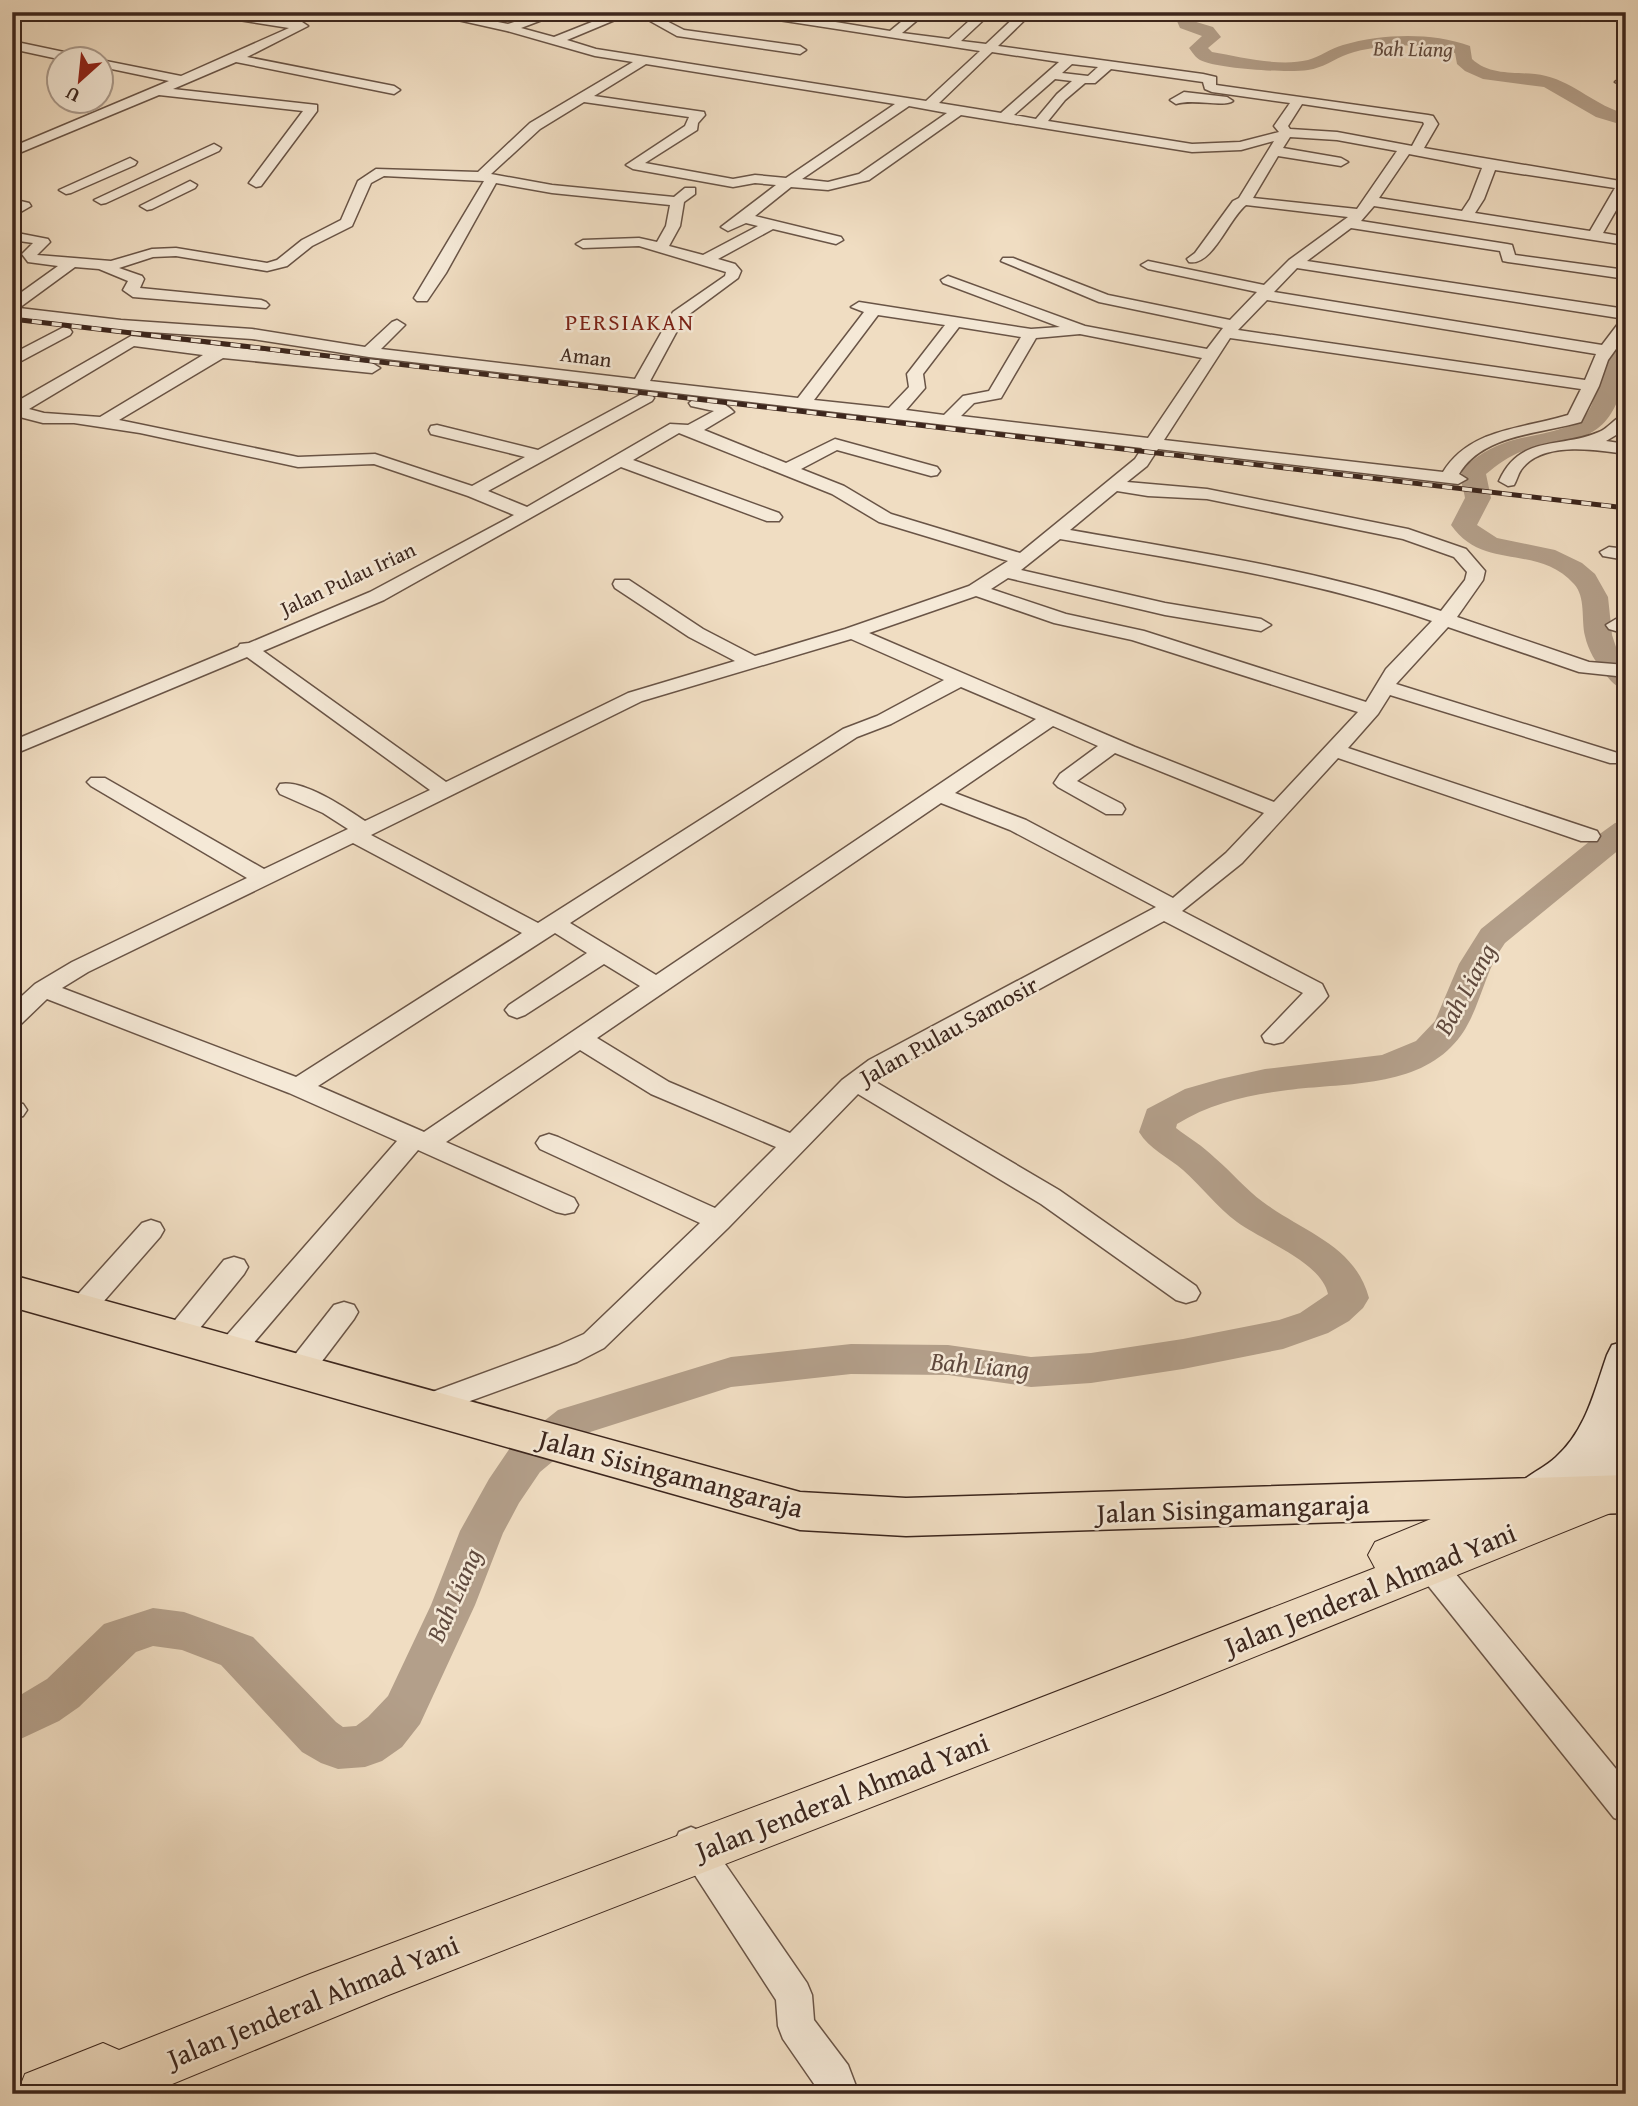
<svg xmlns="http://www.w3.org/2000/svg" width="1638" height="2106" font-family="'Gentium Book Plus',serif">
	<style>
		.lines { fill: none; stroke-linecap: round; stroke-linejoin: round }
		.river { fill: #b39f8a; fill-rule: evenodd }
		.street-casing { stroke: #695446; stroke-width: 3 }
		.secondary-casing { stroke: #3c261d; stroke-width: 3 }
		.primary-casing { stroke: #3c261d; stroke-width: 2 }
		.highway-casing { stroke: #3c261d; stroke-width: 3 }
		.street { fill: #f5e9d7; fill-rule: evenodd }
		.secondary { fill: #f5e9d7; fill-rule: evenodd }
		.primary { fill: #f0ddc2; fill-rule: evenodd }
		.highway { fill: #f0ddc2; fill-rule: evenodd }
		.rail-casing { stroke: #3c261d; stroke-width: 5 }
		.rail { stroke: #f5e9d7; stroke-width: 3.5; stroke-dasharray: 10; stroke-linecap: butt }
		.labels { text-anchor: middle; stroke-width: 5; stroke-linejoin: round; paint-order: stroke }
		.far-water-label { font-size: 21px; font-style: italic; fill: #604a3e; stroke: #f5e9d7 }
		.far-street-label { font-size: 21px; fill: #3c261d; stroke: #f5e9d7 }
		.far-quarter-label { font-size: 23px; letter-spacing: 2px; fill: #7a1f14; stroke: #f5e9d7 }
		.street-label { font-size: 24px; fill: #3c261d; stroke: #f5e9d7 }
		.water-label { font-size: 26px; font-style: italic; fill: #604a3e; stroke: #f5e9d7 }
		.near-street-label { font-size: 28px; fill: #3c261d; stroke: #f5e9d7 }
	</style>
	<rect width="100%" height="100%" fill="#f0ddc2"/>
	<filter id="stains"><feTurbulence type="fractalNoise" baseFrequency=".00286" numOctaves="4"/><feColorMatrix values="0 0 0 0 .2 0 0 0 0 .09 0 0 0 0 .02 0 0 0 .5 -.17"/></filter>
	<radialGradient id="worn" r=".72"><stop offset=".6" stop-color="#630" stop-opacity="0"/><stop offset="1" stop-color="#630" stop-opacity=".3"/></radialGradient>
	<g class="lines">
		<g class="river">
			<path d="M1173 12H1189L1193 21 1213 27 1221 37 1208 48 1212 52C1241 57 1279 67 1308 60 1320 57 1331 48 1343 45 1383 34 1430 32 1470 46L1472 59C1492 78 1521 70 1546 76 1575 83 1596 106 1626 114V126L1596 117 1544 87 1483 79 1465 71 1457 64 1455 53C1425 42 1378 44 1348 54 1334 59 1323 68 1308 70 1288 73 1217 69 1200 60 1196 58 1192 52 1189 48L1202 36 1180 28Z"/>
			<path d="M1626 342C1626 382 1620 427 1576 439 1559 443 1539 444 1523 451 1509 456 1497 465 1486 474L1491 498 1477 525 1497 538 1555 550 1582 563 1595 574 1608 597 1612 635 1617 650 1626 663V689C1615 687 1612 682 1605 674 1596 663 1588 650 1585 636 1581 619 1586 597 1574 584 1537 543 1484 572 1451 525L1465 498C1464 490 1459 479 1462 472 1464 465 1472 461 1477 457 1512 433 1539 439 1574 424 1608 409 1588 352 1626 342Z"/>
			<path d="M1626 821V844L1505 943C1481 975 1480 1019 1451 1047 1411 1088 1341 1083 1288 1090 1249 1095 1211 1103 1177 1124L1176 1128C1189 1138 1203 1146 1215 1158 1232 1172 1245 1189 1263 1202 1303 1232 1355 1245 1369 1298L1363 1308 1349 1321 1328 1333 1283 1349 1183 1369 1091 1383 1031 1387 948 1375 851 1374 731 1387 587 1433 540 1472 519 1503 503 1533 475 1605 420 1724 402 1747 382 1761 365 1767 338 1769 321 1763 302 1752 221 1665 182 1650 153 1646 136 1652 79 1707 59 1721 12 1743V1700L47 1679 104 1624 153 1608 184 1612 253 1637 336 1722 343 1727 356 1726 368 1717 388 1696 431 1605 460 1531 489 1479 510 1448 558 1410 731 1357 851 1344 948 1345 1031 1357 1091 1353 1183 1339 1279 1320 1300 1313 1328 1294C1321 1262 1263 1241 1237 1222 1217 1207 1202 1187 1183 1170 1168 1157 1149 1149 1139 1132L1147 1109 1185 1089 1220 1079 1265 1069 1382 1055 1416 1041 1435 1021 1459 964 1481 929 1590 841 1615 823Z"/>
		</g>
		<defs>
			<g id="street">
				<path d="M208 12H238L302 22 308 26 247 57 394 86 400 90 394 94 236 62 173 89 317 105V111L261 186 256 187 249 183 303 111 159 95 12 156V147L169 81 102 67 101 60 181 76 289 28 214 16Z"/>
				<path d="M422 12H447L508 24 545 12H563L521 28 554 37 617 12H634L567 40 596 49 926 101 980 51 752 16 746 12H775L890 31 913 12H927L902 33 949 39 979 12H992L961 41 986 44 1020 12H1033L998 46 1203 74 1216 77V85L1428 115 1433 116 1438 124 1424 148 1626 182V193L1603 233 1626 237V245L1374 206 1361 221 1507 244 1512 245 1515 255 1626 270V279L1508 262 1503 261 1500 251 1351 228 1307 261 1626 309V335L1608 360 1599 386 1581 422C1540 434 1483 434 1459 474L1467 479 1458 484 1158 449 1147 466 1127 482 1207 489 1408 529 1466 549 1485 571 1483 580 1457 617 1589 662 1626 665V677L1579 672 1448 627 1396 684 1624 755V763H1610L1390 695 1378 714 1348 748 1597 831 1600 836 1597 841H1581L1338 758 1242 863 1182 911 1322 984 1328 996 1324 1001 1283 1042 1274 1044 1265 1042 1262 1036 1303 993 1164 921 887 1072 874 1081 1059 1190 1196 1286 1200 1293 1196 1300 1186 1303 1176 1300 1041 1204 858 1094 728 1228 604 1348 577 1362 426 1417 416 1414 412 1406 416 1398 557 1346 584 1334 700 1223 540 1149 536 1143 540 1137 549 1134 558 1137 715 1208 776 1147 651 1094 580 1050 446 1142 574 1198 578 1205 574 1212 565 1214 556 1212 418 1150 240 1359 230 1362 220 1359 216 1351 220 1343 397 1141 289 1093 47 999 21 1024 12 1027V1005L35 984 72 962 247 878 91 786 87 782 91 778H105L264 869 348 829 323 813 280 794 277 789 280 784C303 779 346 808 365 821L430 790 247 657 12 755V741L238 647 240 644 249 643 370 592 514 515 468 496 374 464 298 467 140 433 74 423H43L12 415 14 403 131 336 372 363 380 368 372 373 223 358 119 420 298 457 375 454 472 486 525 457 431 434 429 430 431 426 437 425 538 450 640 395H652L654 398 652 401 488 491 527 507 670 424 688 425 714 411 691 406 689 403C701 392 724 401 734 412L704 430 786 463 835 439 937 467 940 471 937 475 931 476 837 450 801 469 844 486 891 514 1020 553 1135 459 1142 448 369 357 252 339 121 330 12 317V299L58 266 28 262 22 254 33 243 12 240V232L48 239 50 242 37 255 111 261 152 249 176 248 267 263 277 260 302 240 341 220 358 181 376 169 478 172 530 123 633 62 595 56 507 31ZM992 52 1059 62 1001 113 939 103ZM646 64 895 104 786 178 755 175 733 179 645 163 697 130 698 123 705 115 704 112 594 96ZM1072 64 1098 67 1088 76 1062 73ZM1111 69 1203 82 1205 89 1212 92 1290 103 1274 126 1279 132 1240 142 1192 144 1048 121 1065 100 1085 83H1095ZM1055 79 1072 81 1057 94 1036 119 1014 115ZM584 102 689 117 685 126 626 165 633 169 733 187 755 183 776 185 721 227 728 231 746 223 758 226 703 255 669 246 680 226 684 202 695 194V188H685L674 197 552 185 491 174 540 129ZM1302 104 1423 122 1424 124 1412 146 1337 132 1290 129 1288 126ZM909 106 947 113 859 174 828 182 802 179ZM961 115 1192 152 1241 150 1274 141 1239 198 1233 201 1195 253 1187 259 1189 262C1212 267 1229 218 1246 205L1348 217 1289 260 1264 285 1148 261 1141 265 1148 269 1257 292 1230 320 1108 295 1013 258H1003L1001 261 1099 302 1223 328 1207 349 1085 326 948 276 941 280 943 283 1060 327 1031 329 859 302 851 307 864 312 798 398 650 381 684 318 738 278 741 271 735 264 718 259 773 229 836 244 843 240 841 237 755 216 791 187 828 190 869 180ZM1290 137 1337 140 1397 151 1357 209 1253 198 1278 156 1341 166 1348 162 1341 158 1283 148ZM1409 154 1482 168 1470 199 1462 211 1379 198ZM1495 170 1615 188 1590 231 1475 213 1484 199ZM384 176 484 181 414 298 417 301H427L446 273 496 183 552 193 670 205 666 226 657 242 639 238 583 240 576 244 583 248 639 246 726 272 725 276 673 312 635 379 381 349 405 325 397 320 392 322 365 347 252 329 121 320 19 308 75 267 99 269 128 281 123 290 133 297 266 308 269 305 266 302 261 300 140 288 144 279 142 276 119 268 153 257 176 256 267 271 287 266 312 246 352 226 371 183ZM1297 268 1625 319 1621 320 1602 345 1274 292ZM1267 300 1596 354 1585 380 1238 330ZM878 315 945 325 907 374 909 387 889 408 814 400ZM959 327 1021 337 989 391 963 396 944 415 906 410 925 388 923 374ZM1080 334 1202 358 1148 438 961 416 974 403 1001 398 1036 338ZM1230 338 1581 389 1568 415C1523 429 1470 428 1443 472L1164 440ZM134 346 203 355 100 417 44 413 29 409ZM679 433 832 494 879 522 1008 561 969 586 845 629 755 656 703 629 629 580H615L613 584 615 588 689 637 735 661 628 693 446 782 263 651 384 600 621 467 767 521H779L782 517 779 513 633 460ZM1117 491 1148 496 1207 499 1403 539 1454 557 1467 572 1465 580 1441 611C1321 570 1195 552 1070 530ZM1060 539C1185 561 1312 579 1432 621L1386 669 1366 702 1144 631 1066 614 991 589 1008 578 1165 615 1261 631 1271 625 1261 619 1165 603 1021 570ZM976 596 1054 623 1132 640 1358 712 1274 802 1135 747 869 633ZM851 639 944 680 877 716 843 729 538 923 371 835 642 701ZM961 687 1036 719 656 975 570 923 857 737 891 724ZM1053 726 1098 746 1060 774 1054 783 1058 787 1106 814H1122L1125 809 1122 804 1077 781 1115 753 1264 813 1226 853 1173 898 1026 820 955 793ZM941 803 1010 830 1156 907 869 1060 842 1080 790 1133 669 1082 597 1038ZM353 843 522 933 296 1077 62 988 88 972ZM555 933 587 953 509 1005 505 1010 509 1015 517 1018 525 1015 604 964 640 986 424 1132 318 1086Z"/>
				<path d="M634 12H649L684 30 800 46 806 50 800 54 677 36Z"/>
				<path d="M12 41 83 56 89 60H63L12 49Z"/>
				<path d="M1621 78 1626 79V87L1615 82Z"/>
				<path d="M1184 92 1227 97 1233 101C1223 108 1194 98 1176 104L1170 100Z"/>
				<path d="M214 144 221 148 219 151 106 203 101 204 94 200Z"/>
				<path d="M130 158 137 162 135 165 71 193 66 194 59 190Z"/>
				<path d="M190 181 197 185 195 188 152 209 147 210 140 206Z"/>
				<path d="M12 199 29 203 31 206 12 217Z"/>
				<path d="M64 327 70 329 72 332 70 335 12 366V354Z"/>
				<path d="M1626 414V429L1606 441 1626 444V454C1597 450 1542 440 1521 470 1518 474 1517 480 1514 485L1508 486 1499 481C1520 434 1560 449 1599 432 1609 428 1615 417 1626 414Z"/>
				<path d="M1609 547 1626 549V560L1603 556 1600 552Z"/>
				<path d="M1616 619 1626 622V634L1609 629 1606 625Z"/>
				<path d="M12 1102 23 1104 27 1110 23 1116 12 1119Z"/>
				<path d="M151 1220 160 1223 164 1230 160 1237 90 1317 80 1320 70 1317 66 1310 70 1303 142 1223Z"/>
				<path d="M234 1257 244 1260 248 1267 244 1274 187 1344 177 1347 167 1344 163 1337 167 1330 224 1260Z"/>
				<path d="M344 1302 354 1305 358 1312 354 1319 310 1377 300 1380 290 1377 286 1369 290 1361 334 1305Z"/>
				<path d="M1421 1541 1432 1545 1626 1781V1822L1614 1818 1410 1563 1406 1554 1410 1545Z"/>
				<path d="M691 1827 703 1832 807 1983 812 1995 814 2020 848 2065 859 2094H821L783 2039 778 2026 776 2000 674 1843 679 1832Z"/>
			</g>
			<path id="secondary" d="M1626 1341V1413L1618 1437 1624 1460 1626 1483 1616 1509 1602 1513 1588 1509 1582 1497 1586 1479 1541 1511 1527 1515 1513 1511 1507 1499C1517 1478 1540 1472 1556 1457 1586 1430 1594 1392 1607 1355L1612 1345Z"/>
			<path id="primary" d="M1602 1479 1618 1484 1624 1497 1618 1510 1165 1693 386 1996 148 2094H17L25 2074 103 2043 119 2050 310 1974 903 1751 1375 1568 1368 1555 1375 1542 1511 1486 1527 1481 1543 1486 1549 1499Z"/>
			<path id="highway" d="M12 1275 800 1492 906 1498 1626 1475V1513L906 1536 800 1530 12 1307Z"/>
		</defs>
		<use href="#street" class="street-casing"/>
		<use href="#secondary" class="secondary-casing"/>
		<use href="#primary" class="primary-casing"/>
		<use href="#highway" class="highway-casing"/>
		<use href="#street" class="street"/>
		<use href="#secondary" class="secondary"/>
		<use href="#primary" class="primary"/>
		<use href="#highway" class="highway"/>
		<defs>
			<path id="rail" d="M12 319 1626 508"/>
		</defs>
		<use href="#rail" class="rail-casing"/>
		<use href="#rail" class="rail"/>
	</g>
	<g class="labels">
		<g class="far-water-label">
			<text transform="translate(1413 49) rotate(1)" y="7">Bah Liang</text>
		</g>
		<g class="far-street-label">
			<text transform="translate(586 357) rotate(7)" y="7">Aman</text>
			<text transform="translate(348 579) rotate(-25)" y="7">Jalan Pulau Irian</text>
		</g>
		<g class="far-quarter-label">
			<text x="630" y="330">PERSIAKAN</text>
		</g>
		<g class="street-label">
			<text transform="translate(949 1031) rotate(-29)" y="8">Jalan Pulau Samosir</text>
		</g>
		<g class="water-label">
			<text transform="translate(1465 989) rotate(-61)" y="9">Bah Liang</text>
			<text transform="translate(980 1365) rotate(5)" y="9">Bah Liang</text>
			<text transform="translate(454 1595) rotate(-66)" y="9">Bah Liang</text>
		</g>
		<g class="near-street-label">
			<text transform="translate(671 1473) rotate(15)" y="10">Jalan Sisingamangaraja</text>
			<text transform="translate(1233 1508) rotate(-2)" y="10">Jalan Sisingamangaraja</text>
			<text transform="translate(1370 1589) rotate(-22)" y="10">Jalan Jenderal Ahmad Yani</text>
			<text transform="translate(842 1796) rotate(-21)" y="10">Jalan Jenderal Ahmad Yani</text>
			<text transform="translate(313 2001) rotate(-22)" y="10">Jalan Jenderal Ahmad Yani</text>
		</g>
	</g>
	<rect width="1638" height="2106" fill="none" stroke="#f0ddc2" stroke-width="42"/>
	<rect x="14" y="14" width="1610" height="2078" fill="none" stroke="#3c261d" stroke-width="3.5"/>
	<rect x="21" y="21" width="1596" height="2064" fill="none" stroke="#3c261d" stroke-width="2"/>
	<g transform="translate(80 80) rotate(207)"><circle r="33" fill="#f5e9d7" stroke="#ab9b8d" stroke-width="2"/>
	<path d="M0-5L12 26L0 18L-12 26Z" fill="#8f2418"/>
	<text y="-10" font-size="19" font-weight="bold" text-anchor="middle" fill="#3c261d">U</text>
	</g>
	<rect width="100%" height="100%" filter="url(#stains)"/>
	<rect width="100%" height="100%" fill="url(#worn)"/>
</svg>
